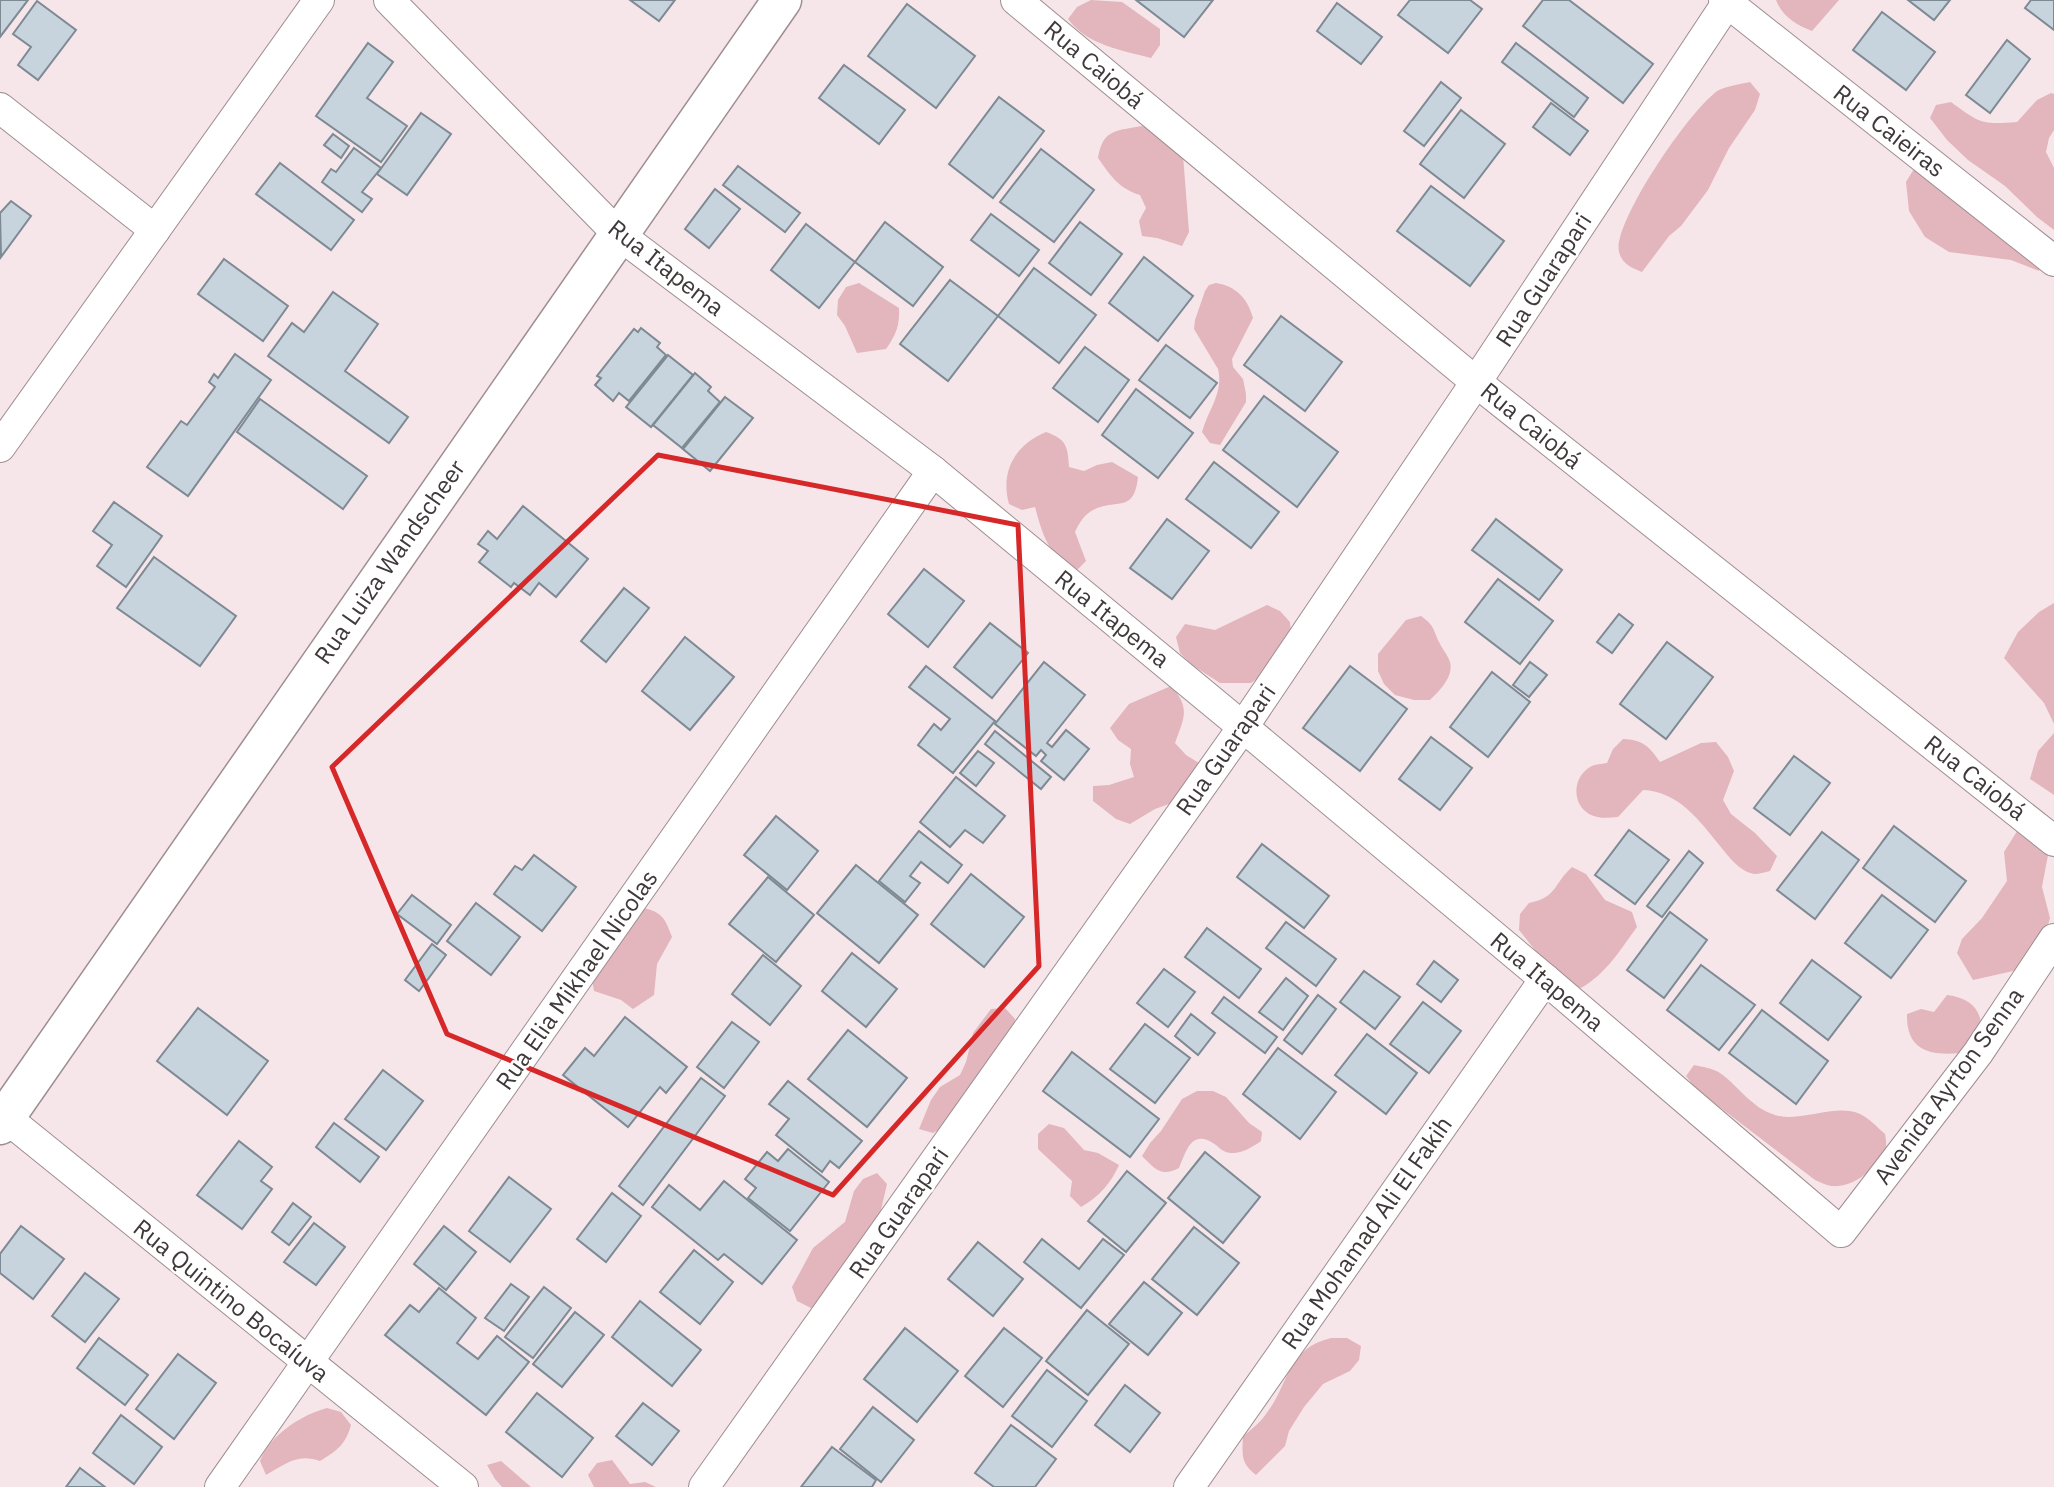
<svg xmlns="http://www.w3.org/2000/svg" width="2054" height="1487" font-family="'IBM Plex Sans',sans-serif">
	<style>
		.green { fill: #e3b5bd }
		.building { fill: #c7d3dd; stroke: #7e8a93; stroke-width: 2 }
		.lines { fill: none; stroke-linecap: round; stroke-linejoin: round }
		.street-casing { stroke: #9e8e91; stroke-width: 32 }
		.secondary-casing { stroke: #9e8e91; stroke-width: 41 }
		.street { stroke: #fff; stroke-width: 30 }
		.secondary { stroke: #fff; stroke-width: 38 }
		.marked { fill: none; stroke: #d62828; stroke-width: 5; stroke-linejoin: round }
		.labels { text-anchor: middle; stroke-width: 5; stroke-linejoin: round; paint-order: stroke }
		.street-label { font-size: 24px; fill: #40393a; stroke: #fff }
	</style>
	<rect width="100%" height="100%" fill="#f7e6e9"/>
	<g class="green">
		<path d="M1091 0 1122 2 1160 29V45L1151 58C1121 50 1087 45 1068 19L1077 7Z"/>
		<path d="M1776 0H1839L1812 31C1796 25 1782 16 1776 0Z"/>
		<path d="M1750 82 1760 94 1755 110 1729 148 1708 190 1681 226 1669 236 1642 272C1632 268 1622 264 1619 252 1612 223 1693 105 1719 90 1728 86 1741 84 1750 82Z"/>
		<path d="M2051 93 2054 94V130L2049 138 2046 152 2054 168V230L2037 217 2005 186 1968 160 1947 140 1930 118 1936 105 1951 102C1980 123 1981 125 2017 122L2037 100Z"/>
		<path d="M1142 126 1159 131 1183 155 1189 232 1182 246 1157 238 1142 236 1139 221 1146 208 1140 195C1118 188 1111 176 1098 158 1103 128 1117 131 1142 126Z"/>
		<path d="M1920 159 2042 242 2039 271 2011 260 1949 252 1925 237 1909 211 1906 182Z"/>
		<path d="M859 283 899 308C900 325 896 335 886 349L857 353 845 326 837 315 838 300 846 287Z"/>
		<path d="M1216 283C1236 286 1248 299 1253 318L1232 359 1233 367 1243 379 1246 394V402L1220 445 1210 443 1202 432C1208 410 1224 392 1218 369L1194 329 1195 320 1205 291 1209 285Z"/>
		<path d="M1046 432C1066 439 1068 446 1069 467L1084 471 1097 465 1112 462 1138 477C1134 514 1117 498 1093 510 1084 515 1079 523 1075 532L1086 561 1076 571C1048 555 1043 536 1035 507L1022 510 1009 504C1000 471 1015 445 1046 432Z"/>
		<path d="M2054 603V724L2044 703 2004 658 2018 632 2039 612Z"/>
		<path d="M1267 605 1280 611 1290 622 1291 637 1264 674 1251 683H1220L1192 665 1180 653 1176 637 1185 624 1215 630Z"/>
		<path d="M1421 616C1434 625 1433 629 1439 642 1442 649 1448 655 1450 662 1454 677 1439 691 1430 700H1414L1395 695 1384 684 1378 671V654L1406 620Z"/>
		<path d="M1171 686C1191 708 1184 718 1175 743L1186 755 1199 763V777L1180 800 1155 809 1130 824 1116 819 1093 801V786L1109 785 1134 777 1130 764 1131 749 1118 740 1110 728 1129 704Z"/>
		<path d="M2054 733V795L2030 779 2038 751Z"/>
		<path d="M1623 739C1643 740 1649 746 1660 762L1701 743 1716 742 1728 757 1734 771 1723 800 1731 814 1755 833 1777 856 1770 871C1765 872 1759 874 1754 874 1739 871 1729 857 1720 846 1700 821 1678 791 1643 790L1618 817C1609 818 1598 819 1589 814 1571 803 1573 777 1590 767 1595 764 1601 764 1607 763L1613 749Z"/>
		<path d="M2019 828 2044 841 2048 855 2042 887 2050 918 2046 932 2022 969 1973 980 1957 953 1962 939 1982 918 2007 881 2004 852Z"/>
		<path d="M1572 867 1586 874 1605 900 1632 912 1637 927C1621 949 1606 974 1581 988 1554 978 1537 952 1519 930L1520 914 1529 903C1558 897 1553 884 1572 867Z"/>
		<path d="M643 908C662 912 665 918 672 937L657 964 654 995 633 1009 621 1000 594 991 591 974Z"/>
		<path d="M1947 995C1970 998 1981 1008 1982 1031L1960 1053C1929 1056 1906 1050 1907 1014L1921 1009 1934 1012Z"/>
		<path d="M1005 1008 1015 1019 1013 1033 945 1126 933 1133 919 1129 931 1100 940 1087 960 1075 966 1062 973 1033 991 1009Z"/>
		<path d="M1694 1065C1703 1067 1712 1068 1720 1073 1739 1086 1750 1107 1775 1115 1802 1123 1834 1103 1860 1114 1869 1118 1878 1128 1885 1134 1886 1139 1887 1146 1885 1151 1875 1170 1853 1188 1831 1186 1826 1185 1820 1182 1815 1180L1696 1089 1686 1076Z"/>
		<path d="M1197 1091H1213L1226 1097 1249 1123 1262 1132 1261 1141C1252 1147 1242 1154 1230 1153 1224 1152 1220 1149 1216 1145 1192 1128 1187 1149 1179 1168 1161 1178 1154 1168 1142 1156L1150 1143 1161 1131 1182 1099Z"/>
		<path d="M1049 1124 1064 1128 1084 1150 1098 1153 1119 1165C1111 1183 1099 1197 1081 1207L1070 1196 1072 1181 1038 1149V1134Z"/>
		<path d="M877 1173 887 1184 877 1227 825 1303 811 1308 797 1301 792 1287 813 1248 845 1222 854 1191 863 1179Z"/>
		<path d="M1331 1338H1347L1361 1346 1359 1360 1350 1371 1323 1384 1304 1407 1289 1431 1285 1446 1256 1475C1241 1463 1242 1456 1243 1437 1250 1430 1260 1423 1266 1414 1290 1383 1286 1349 1331 1338Z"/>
		<path d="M327 1408 341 1412 351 1425C346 1444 337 1451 320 1461 297 1453 286 1464 266 1475L260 1461C270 1435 301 1415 327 1408Z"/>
		<path d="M612 1460 630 1484 645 1482 656 1487H594L588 1475 597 1463Z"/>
		<path d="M501 1461 531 1487H502L495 1479 487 1465Z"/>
	</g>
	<g class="building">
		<path d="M0 0H28L0 37Z"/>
		<path d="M630 0H675L659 21Z"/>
		<path d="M1136 0H1213L1184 37Z"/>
		<path d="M1410 0H1470L1482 9 1448 53 1398 15Z"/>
		<path d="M1543 0H1569L1653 64 1623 103 1523 26Z"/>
		<path d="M1908 0H1950L1934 20Z"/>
		<path d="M2031 0H2054V30L2025 8Z"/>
		<path d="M37 1 76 30 38 80 18 65 31 47 13 34Z"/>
		<path d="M1337 3 1382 37 1361 64 1317 31Z"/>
		<path d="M907 4 975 56 936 108 868 56Z"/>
		<path d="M1882 12 1935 52 1906 90 1853 50Z"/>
		<path d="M2007 40 2030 59 1990 113 1966 95Z"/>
		<path d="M368 43 393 62 367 98 407 126 381 162 316 116Z"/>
		<path d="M1516 43 1588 98 1574 117 1502 62Z"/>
		<path d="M844 65 905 110 879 144 819 98Z"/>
		<path d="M1441 82 1461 98 1424 146 1404 131Z"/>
		<path d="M999 97 1044 131 993 198 949 164Z"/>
		<path d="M1551 103 1588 131 1570 155 1533 127Z"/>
		<path d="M1461 110 1505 144 1464 198 1420 164Z"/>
		<path d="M421 113 451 134 407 195 377 174Z"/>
		<path d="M333 134 349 146 341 158 324 145Z"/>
		<path d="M354 148 381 168 362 192 372 199 362 212 322 182 331 169 336 172Z"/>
		<path d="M1041 149 1094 190 1054 242 1000 202Z"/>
		<path d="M280 163 354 220 331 250 256 194Z"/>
		<path d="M738 166 800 213 785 232 723 185Z"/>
		<path d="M1431 186 1504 241 1470 286 1397 231Z"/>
		<path d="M715 189 740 209 709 248 685 229Z"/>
		<path d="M11 201 31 216 1 257 0 213Z"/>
		<path d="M991 214 1039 250 1019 276 971 240Z"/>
		<path d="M885 222 943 267 913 306 855 262Z"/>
		<path d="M1080 222 1122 254 1091 295 1049 263Z"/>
		<path d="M806 224 855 262 819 308 771 270Z"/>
		<path d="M1144 257 1193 296 1158 341 1109 303Z"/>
		<path d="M224 259 288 306 263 341 198 294Z"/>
		<path d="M1034 268 1096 315 1059 363 998 316Z"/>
		<path d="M950 280 998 316 948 381 900 344Z"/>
		<path d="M333 292 378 324 345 371 408 417 389 443 268 356 292 323 304 332Z"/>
		<path d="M1281 316 1342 362 1305 411 1244 365Z"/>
		<path d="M641 328 660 343 657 347 666 355 629 401 619 393 613 401 595 385 601 378 597 376 634 329 638 332Z"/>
		<path d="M1166 345 1217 383 1190 418 1139 380Z"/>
		<path d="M1085 347 1129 380 1098 422 1053 388Z"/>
		<path d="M235 354 271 380 188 496 147 467 181 421 187 425 215 387 209 382 214 374 218 378Z"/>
		<path d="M668 355 693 375 651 427 626 407Z"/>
		<path d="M695 373 711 387 708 391 720 402 682 448 653 425Z"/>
		<path d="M1136 389 1193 433 1158 478 1102 435Z"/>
		<path d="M1264 396 1338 452 1297 507 1223 450Z"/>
		<path d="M725 397 753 418 710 471 683 449Z"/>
		<path d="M260 399 367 476 343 509 237 432Z"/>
		<path d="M1214 462 1279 512 1251 548 1186 499Z"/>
		<path d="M114 502 162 536 126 587 97 566 112 545 93 531Z"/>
		<path d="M523 506 588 559 556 597 539 583 530 595 514 583 511 587 479 562 488 551 478 544 488 531 497 539Z"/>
		<path d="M1167 519 1209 551 1172 599 1130 568Z"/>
		<path d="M1496 519 1562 570 1539 600 1472 550Z"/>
		<path d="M154 557 236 616 200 666 117 608Z"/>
		<path d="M924 569 964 601 928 647 888 614Z"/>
		<path d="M1498 579 1553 621 1520 664 1465 622Z"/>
		<path d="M624 588 649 608 606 662 581 641Z"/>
		<path d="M1619 614 1633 625 1612 653 1597 642Z"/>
		<path d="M990 623 1028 653 992 698 954 667Z"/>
		<path d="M685 637 734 677 690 730 642 691Z"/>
		<path d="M1667 642 1713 677 1666 739 1620 704Z"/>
		<path d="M1044 662 1085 695 1047 743 1052 747 1066 730 1089 749 1064 780 1041 761 1046 755 1041 750 1036 756 995 724Z"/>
		<path d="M1530 662 1547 675 1529 697 1513 685Z"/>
		<path d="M926 666 995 721 953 773 918 745 934 724 941 730 950 719 909 687Z"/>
		<path d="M1350 666 1407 709 1360 771 1303 728Z"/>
		<path d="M1492 672 1530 702 1488 757 1450 727Z"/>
		<path d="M995 731 1051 777 1041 789 985 744Z"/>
		<path d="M1431 737 1472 768 1440 810 1399 779Z"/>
		<path d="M978 751 994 763 976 786 960 773Z"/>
		<path d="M1794 756 1830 783 1790 835 1754 808Z"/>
		<path d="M956 777 1005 816 983 843 965 830 950 847 920 822Z"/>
		<path d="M776 816 818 851 787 890 744 855Z"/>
		<path d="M1894 826 1966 881 1935 922 1863 868Z"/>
		<path d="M1629 830 1669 860 1635 904 1595 875Z"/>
		<path d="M919 831 962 865 948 883 921 862 910 876 920 883 905 902 879 881Z"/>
		<path d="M1822 832 1859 860 1815 919 1777 890Z"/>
		<path d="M1262 844 1329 896 1304 928 1237 877Z"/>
		<path d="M1689 851 1703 863 1662 917 1647 906Z"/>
		<path d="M534 855 576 887 542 931 494 894 515 866 522 870Z"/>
		<path d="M856 865 918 915 879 963 817 913Z"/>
		<path d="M971 874 1024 917 984 967 931 924Z"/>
		<path d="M768 877 814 915 776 962 729 924Z"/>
		<path d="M412 895 451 925 437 944 397 914Z"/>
		<path d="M1882 895 1928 930 1891 978 1845 943Z"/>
		<path d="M476 903 520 937 491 975 447 941Z"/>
		<path d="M1670 912 1707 940 1664 998 1627 970Z"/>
		<path d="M1286 922 1336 959 1316 986 1266 948Z"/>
		<path d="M1207 928 1261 969 1239 998 1185 957Z"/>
		<path d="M432 944 446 955 419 991 405 980Z"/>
		<path d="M852 953 897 989 866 1027 822 991Z"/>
		<path d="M763 955 801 986 770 1025 732 994Z"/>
		<path d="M1812 960 1861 997 1828 1040 1780 1003Z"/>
		<path d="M1434 961 1458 980 1441 1002 1417 984Z"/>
		<path d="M1701 965 1755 1005 1719 1050 1667 1010Z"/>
		<path d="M1164 969 1195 992 1168 1027 1137 1003Z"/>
		<path d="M1364 971 1400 997 1375 1029 1340 1002Z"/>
		<path d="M1286 978 1308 996 1283 1030 1259 1012Z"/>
		<path d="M1318 995 1336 1009 1302 1054 1284 1040Z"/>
		<path d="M1224 997 1277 1037 1265 1053 1212 1013Z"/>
		<path d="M1423 1002 1461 1031 1429 1073 1390 1044Z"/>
		<path d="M198 1008 268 1061 227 1115 157 1061Z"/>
		<path d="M1762 1010 1828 1061 1796 1104 1729 1053Z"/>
		<path d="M1191 1014 1215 1033 1198 1055 1175 1036Z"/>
		<path d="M625 1017 687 1067 666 1093 660 1087 628 1127 563 1075 585 1048 594 1056Z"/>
		<path d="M732 1022 759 1042 724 1088 697 1067Z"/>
		<path d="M1145 1024 1190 1058 1155 1103 1110 1069Z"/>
		<path d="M848 1030 907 1078 867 1127 808 1079Z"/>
		<path d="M1367 1034 1417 1073 1386 1114 1335 1075Z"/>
		<path d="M1278 1048 1336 1092 1300 1139 1243 1094Z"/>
		<path d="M1072 1052 1159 1119 1130 1157 1043 1091Z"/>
		<path d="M383 1070 423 1101 386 1150 345 1119Z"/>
		<path d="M701 1078 725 1096 643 1205 619 1186Z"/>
		<path d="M788 1081 862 1141 839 1168 830 1161 822 1172 776 1135 789 1119 769 1104Z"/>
		<path d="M334 1123 379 1157 360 1182 316 1147Z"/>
		<path d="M239 1141 272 1167 261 1181 272 1189 242 1229 197 1195Z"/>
		<path d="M788 1149 829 1182 790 1231 748 1198 756 1188 745 1179 767 1152 778 1161Z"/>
		<path d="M1205 1152 1260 1197 1223 1243 1168 1198Z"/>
		<path d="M1127 1171 1166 1203 1126 1252 1088 1221Z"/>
		<path d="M509 1177 551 1209 510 1262 469 1231Z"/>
		<path d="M724 1181 797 1240 762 1284 724 1254 718 1260 652 1207 669 1185 700 1210Z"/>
		<path d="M612 1193 641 1216 606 1262 577 1239Z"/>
		<path d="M293 1203 311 1217 289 1245 272 1232Z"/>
		<path d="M314 1223 345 1247 316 1285 284 1262Z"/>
		<path d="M21 1226 64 1259 33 1299 0 1273V1254Z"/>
		<path d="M444 1226 476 1252 446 1290 414 1264Z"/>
		<path d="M1194 1227 1239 1263 1197 1315 1152 1279Z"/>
		<path d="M1042 1239 1079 1269 1103 1239 1124 1255 1081 1308 1024 1262Z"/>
		<path d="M978 1242 1023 1279 993 1316 948 1279Z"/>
		<path d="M694 1250 733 1282 700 1324 660 1292Z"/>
		<path d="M85 1273 119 1299 85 1342 52 1316Z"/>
		<path d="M1144 1282 1182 1313 1148 1355 1109 1324Z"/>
		<path d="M511 1284 529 1297 504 1331 485 1318Z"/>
		<path d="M544 1287 571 1308 533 1358 505 1337Z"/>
		<path d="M439 1288 476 1318 457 1343 478 1359 497 1336 529 1362 486 1415 385 1335 410 1305 419 1312Z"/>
		<path d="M640 1301 701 1350 672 1386 612 1337Z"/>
		<path d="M1087 1310 1129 1344 1088 1395 1046 1361Z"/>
		<path d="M575 1312 604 1335 562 1387 533 1364Z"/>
		<path d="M905 1328 958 1371 917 1422 864 1379Z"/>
		<path d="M1004 1328 1042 1358 1003 1407 965 1376Z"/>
		<path d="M99 1338 148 1375 125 1405 77 1368Z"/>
		<path d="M178 1354 216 1383 174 1439 136 1409Z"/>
		<path d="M1047 1370 1087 1401 1052 1447 1012 1416Z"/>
		<path d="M1125 1385 1160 1413 1130 1452 1095 1425Z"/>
		<path d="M537 1393 593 1438 562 1477 506 1432Z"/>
		<path d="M643 1403 679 1431 652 1465 616 1436Z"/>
		<path d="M873 1407 914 1440 881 1482 840 1449Z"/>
		<path d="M121 1415 162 1447 134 1484 93 1453Z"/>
		<path d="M1011 1425 1056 1459 1035 1487H994L975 1473Z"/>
		<path d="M832 1447 876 1480 872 1487H801Z"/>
		<path d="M80 1468 105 1487H66Z"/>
	</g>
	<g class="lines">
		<defs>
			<g id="street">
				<path d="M389 0 618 234 933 471 1243 727 1545 979 1841 1232 1978 1053 2054 939"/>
				<path d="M1016 0 1476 382 2054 841"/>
				<path d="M1724 0 2054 261"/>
				<path d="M0 108 155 230"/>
				<path d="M0 447 319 0"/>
				<path d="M0 1113 463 1487"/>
				<path d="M220 1487 933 471"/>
				<path d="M704 1487 1243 727 1476 382 1729 0"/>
				<path d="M1189 1487 1545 979"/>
			</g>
			<path id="secondary" d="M0 1125 782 0"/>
		</defs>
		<use href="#street" class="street-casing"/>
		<use href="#secondary" class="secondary-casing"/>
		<use href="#street" class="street"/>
		<use href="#secondary" class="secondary"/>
	</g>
	<path class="marked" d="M658 455 1018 525 1039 966 833 1195 447 1034 332 767Z"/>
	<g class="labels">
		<g class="street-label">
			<text transform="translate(1094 65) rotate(40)" y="8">Rua Caiobá</text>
			<text transform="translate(1889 131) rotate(38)" y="8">Rua Caieiras</text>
			<text transform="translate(666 268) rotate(38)" y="8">Rua Itapema</text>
			<text transform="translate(1544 280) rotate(-57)" y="8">Rua Guarapari</text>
			<text transform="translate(1531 426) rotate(39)" y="8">Rua Caiobá</text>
			<text transform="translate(390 562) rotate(-55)" y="8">Rua Luiza Wandscheer</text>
			<text transform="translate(1112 619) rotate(39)" y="8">Rua Itapema</text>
			<text transform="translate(1226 750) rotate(-55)" y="8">Rua Guarapari</text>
			<text transform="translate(1975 778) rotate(38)" y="8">Rua Caiobá</text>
			<text transform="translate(577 980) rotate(-55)" y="8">Rua Elia Mikhael Nicolas</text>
			<text transform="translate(1547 982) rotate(40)" y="8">Rua Itapema</text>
			<text transform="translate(1949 1086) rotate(-54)" y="8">Avenida Ayrton Senna</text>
			<text transform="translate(899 1213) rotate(-55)" y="8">Rua Guarapari</text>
			<text transform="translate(1367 1233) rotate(-55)" y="8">Rua Mohamad Ali El Fakih</text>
			<text transform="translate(231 1301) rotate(39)" y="8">Rua Quintino Bocaíuva</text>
		</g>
	</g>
</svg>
